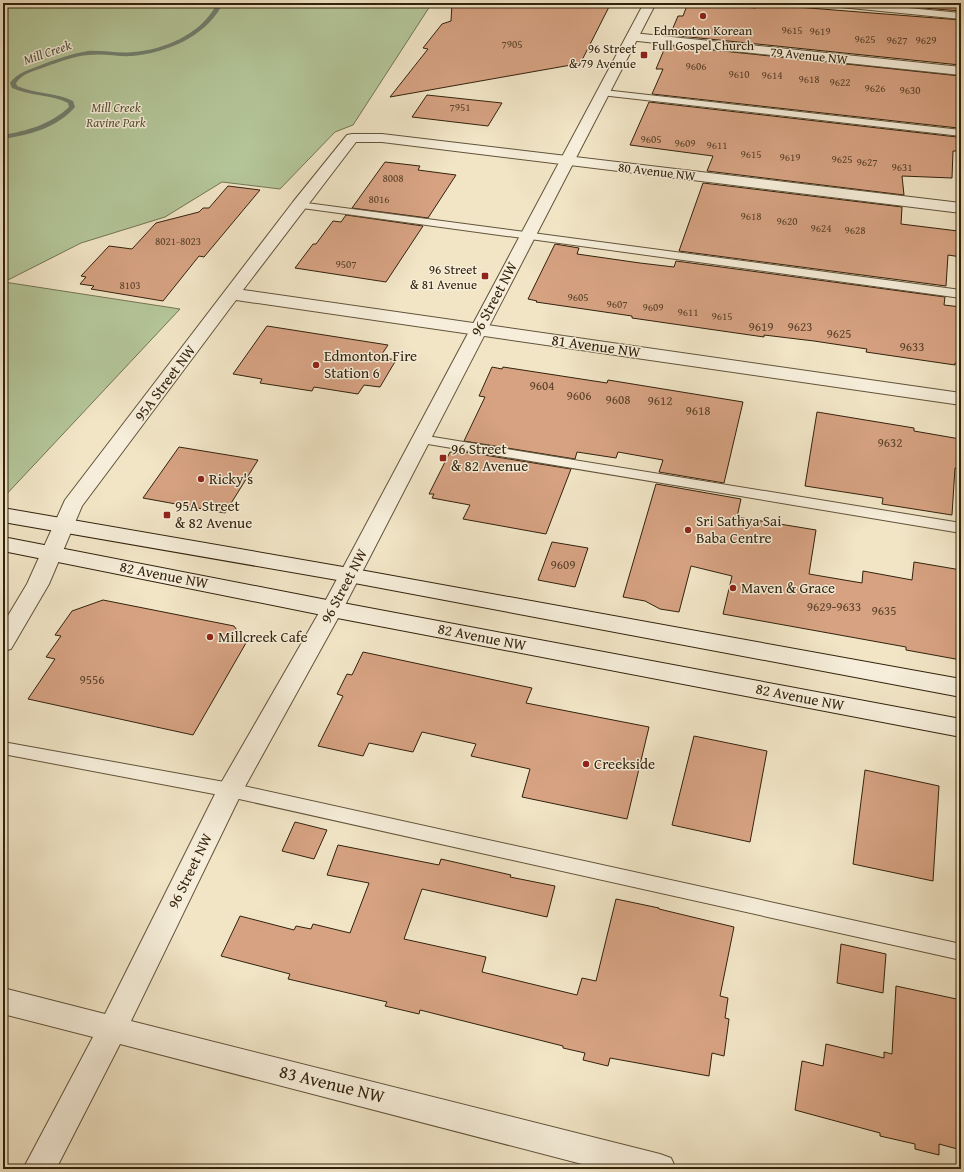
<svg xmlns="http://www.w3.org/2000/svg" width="964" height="1172" font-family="'Gentium Book Plus',serif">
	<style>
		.green { fill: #b4c699; stroke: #737452 }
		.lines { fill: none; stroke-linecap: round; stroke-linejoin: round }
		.stream { fill: #71806f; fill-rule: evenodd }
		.building { fill: #d6a282; stroke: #32220c }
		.service-casing { stroke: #62533a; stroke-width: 2 }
		.minor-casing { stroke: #62533a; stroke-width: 2 }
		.tertiary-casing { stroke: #62533a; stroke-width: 2 }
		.secondary-casing { stroke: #32220c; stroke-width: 2 }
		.service { fill: #f6eeda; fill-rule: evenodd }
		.minor { fill: #f6eeda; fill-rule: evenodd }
		.tertiary { fill: #f6eeda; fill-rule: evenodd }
		.secondary { fill: #f6eeda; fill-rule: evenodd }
		.poi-dot { fill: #8f2418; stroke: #f6eeda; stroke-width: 1.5 }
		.labels { text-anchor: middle; stroke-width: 3; stroke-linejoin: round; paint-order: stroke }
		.far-number-label { font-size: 11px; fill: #5b422a }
		.far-poi-label { font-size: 13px; fill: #32220c; stroke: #f6eeda; text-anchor: end }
		.far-water-label { font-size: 13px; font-style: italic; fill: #52513e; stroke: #f6eeda }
		.far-street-label { font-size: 13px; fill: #32220c; stroke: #f6eeda }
		.far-park-label { font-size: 13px; font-style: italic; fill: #595336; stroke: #f6eeda }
		.number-label { font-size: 13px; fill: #5b422a }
		.street-label { font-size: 15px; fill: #32220c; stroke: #f6eeda }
		.poi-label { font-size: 15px; fill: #32220c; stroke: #f6eeda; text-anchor: start }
		.near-street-label { font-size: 18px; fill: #32220c; stroke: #f6eeda }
	</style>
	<rect width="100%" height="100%" fill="#f1e5c6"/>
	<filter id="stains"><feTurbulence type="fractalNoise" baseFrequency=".005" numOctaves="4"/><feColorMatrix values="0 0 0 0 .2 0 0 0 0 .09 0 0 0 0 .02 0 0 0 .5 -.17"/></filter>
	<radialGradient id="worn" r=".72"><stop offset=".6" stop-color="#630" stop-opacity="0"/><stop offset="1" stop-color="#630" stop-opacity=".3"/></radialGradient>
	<path class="green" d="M3 3H432L353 125 335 132 280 189 222 182 165 217 81 243 4 282 180 309 3 498Z"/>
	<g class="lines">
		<path class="stream" d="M214 3H220L221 7C204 37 166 53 132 56 118 57 104 53 89 55 74 56 59 62 45 67 34 71 23 73 16 83L17 86C35 94 55 92 73 101L75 107C57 128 29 135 3 139V135C27 131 51 124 69 107L68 103C50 94 30 96 12 88L10 83C18 72 29 70 41 65 56 59 71 54 88 51 103 50 118 54 133 52 164 50 200 34 215 7Z"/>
	</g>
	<g class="building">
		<path d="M452 3H611L579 66 571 65 390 97 428 49 423 48 442 24 451 21Z"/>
		<path d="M688 3 756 8 758 4 961 20 960 65 670 35 678 16H683Z"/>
		<path d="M911 3 961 5V11L911 7Z"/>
		<path d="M666 45 960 76 958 128 652 94 663 69H656Z"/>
		<path d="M427 95 502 103 488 126 412 117Z"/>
		<path d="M649 102 957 137V151H953L952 178 902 176 904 195 707 171 713 156 630 145Z"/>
		<path d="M385 162 420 166 418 170 456 175 428 218 352 208Z"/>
		<path d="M703 183 902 207 901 224 958 231 961 233V257L948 255 946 286 679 251Z"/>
		<path d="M228 186 260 190 204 257 199 256 163 301 91 289 94 286 80 284 86 277 81 276 109 246 132 249 156 223 199 212 203 208H209Z"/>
		<path d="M346 215 423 226 386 282 295 268 313 244H316L333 221 341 222Z"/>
		<path d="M555 244 579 248 577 254 640 263 674 267 676 261 945 297 944 305 961 307V364L955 363V365L866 352 867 349 814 341 764 335V337L632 318V316L536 302 537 301 528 299Z"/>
		<path d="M267 326 388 345 380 357 396 360 380 387 364 385 358 394 314 387 312 391 260 383 262 379 233 374Z"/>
		<path d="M492 367 502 369 503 367 607 383 608 380 743 402 724 483 659 472 663 460 618 452 616 458 577 452 575 459 464 441 485 397 479 396Z"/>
		<path d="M817 412 914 428V431L960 439 958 469 955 468 952 515 882 504 883 498 805 486Z"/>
		<path d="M179 447 258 460 225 513 143 498Z"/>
		<path d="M459 451 571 469 546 534 463 519 470 505 432 498 434 494H429L450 452 458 453Z"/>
		<path d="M656 484 741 499 737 517 816 530 809 574 862 583 863 571 912 580 914 562 961 570V660L906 650V647L723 614 732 576 691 566 679 612 660 609 645 601 623 597Z"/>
		<path d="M552 542 588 548 575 587 538 580Z"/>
		<path d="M103 600 234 626 246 643 193 735 28 699 55 659 46 657 61 636 55 635 72 611Z"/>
		<path d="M363 652 532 688 526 703 649 727 627 819 522 797 530 769 471 756 476 744 422 732 413 752 369 743 363 756 318 746 343 696 337 694 347 674 352 675Z"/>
		<path d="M694 736 767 751 750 842 672 825Z"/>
		<path d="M865 770 939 786 933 881 853 864Z"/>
		<path d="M295 822 327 830 314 859 282 851Z"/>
		<path d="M338 845 439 865 441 859 511 875 510 877 555 886 547 917 422 889 404 939 486 957 482 972 577 995 582 978 596 981 616 899 659 908V909L734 927 720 996 728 998 725 1018 729 1019 724 1056 712 1053 709 1076 610 1058 608 1066 583 1060 585 1053 563 1048V1046L420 1010 419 1014 385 1006 387 1002 288 979 290 974 221 956 240 916 294 930 296 926 311 929 313 924 350 933 369 883 327 875Z"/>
		<path d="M841 944 886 954 883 993 837 983Z"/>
		<path d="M896 986 961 1000V1150L939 1144V1155L915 1149V1144L880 1136V1133L795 1110 802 1061 823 1066 826 1044 884 1058V1052L892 1054Z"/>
	</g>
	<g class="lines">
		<defs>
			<g id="service">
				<path d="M826 3H855L961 13V19L830 6Z"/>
				<path d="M604 90 961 130V136L601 95V91Z"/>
				<path d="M299 202 961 290V298L295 207 294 205Z"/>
				<path d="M421 435 961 523V533L416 442 414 439 416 436Z"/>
				<path d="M3 742 230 783 961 944V960L230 797 3 754Z"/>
			</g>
			<g id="minor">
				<path d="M633 33 961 67V75L628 40 627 37 628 34Z"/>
				<path d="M352 134H382L961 203V213L382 142H356L243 290 961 393V405L236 300 82 506 49 584 11 649 3 651V624L27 584 65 500 293 202 347 135Z"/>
				<path d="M332 601 340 604 343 609 242 792 131 1021 660 1154 671 1158 676 1169H601L120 1044 56 1169H23L93 1037 3 1014V988L105 1014 217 790 324 604Z"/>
			</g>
			<path id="tertiary" d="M644 3H656L343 609 340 614 332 617 324 614 321 609Z"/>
			<g id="secondary">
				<path d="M3 508 349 568 961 679V697L349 582 3 522Z"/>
				<path d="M3 537 332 601 961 719V737L332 617 3 551Z"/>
			</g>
		</defs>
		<use href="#service" class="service-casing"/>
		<use href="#minor" class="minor-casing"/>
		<use href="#tertiary" class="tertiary-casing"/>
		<use href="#secondary" class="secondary-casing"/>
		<use href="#service" class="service"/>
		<use href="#minor" class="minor"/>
		<use href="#tertiary" class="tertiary"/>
		<use href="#secondary" class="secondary"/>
	</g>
	<g class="poi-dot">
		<circle cx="703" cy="16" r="4"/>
		<rect x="640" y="51" width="8" height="8" rx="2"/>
		<rect x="481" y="272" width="8" height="8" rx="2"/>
		<circle cx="316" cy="365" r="4"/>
		<rect x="439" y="454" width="8" height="8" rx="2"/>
		<circle cx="201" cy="479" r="4"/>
		<rect x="163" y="511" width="8" height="8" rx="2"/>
		<circle cx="688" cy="530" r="4"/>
		<circle cx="733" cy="588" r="4"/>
		<circle cx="210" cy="637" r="4"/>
		<circle cx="586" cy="764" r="4"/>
	</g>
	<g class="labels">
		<g class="far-number-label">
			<text x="792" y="34">9615</text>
			<text x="820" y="35">9619</text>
			<text x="865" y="43">9625</text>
			<text x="897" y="44">9627</text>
			<text x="926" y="44">9629</text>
			<text x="512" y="48">7905</text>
			<text x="696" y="70">9606</text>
			<text x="739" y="78">9610</text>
			<text x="772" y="79">9614</text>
			<text x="809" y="83">9618</text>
			<text x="840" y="86">9622</text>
			<text x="875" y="92">9626</text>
			<text x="910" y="94">9630</text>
			<text x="460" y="111">7951</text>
			<text x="651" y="143">9605</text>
			<text x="685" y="147">9609</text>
			<text x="717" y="149">9611</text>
			<text x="751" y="158">9615</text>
			<text x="790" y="161">9619</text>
			<text x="842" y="163">9625</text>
			<text x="867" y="166">9627</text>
			<text x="902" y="171">9631</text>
			<text x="393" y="182">8008</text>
			<text x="379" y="203">8016</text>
			<text x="751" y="220">9618</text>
			<text x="787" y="225">9620</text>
			<text x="821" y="232">9624</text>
			<text x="855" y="234">9628</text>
			<text x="178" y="245">8021-8023</text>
			<text x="346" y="268">9507</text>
			<text x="130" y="289">8103</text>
			<text x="578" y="301">9605</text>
			<text x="617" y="308">9607</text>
			<text x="653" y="311">9609</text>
			<text x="688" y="316">9611</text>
			<text x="722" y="320">9615</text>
		</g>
		<g class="far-poi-label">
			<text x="703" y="35" text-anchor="middle">Edmonton Korean<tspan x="703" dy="15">Full Gospel Church</tspan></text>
			<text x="636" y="53">96 Street<tspan x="636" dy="15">&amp; 79 Avenue</tspan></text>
			<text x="477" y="274">96 Street<tspan x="477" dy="15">&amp; 81 Avenue</tspan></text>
		</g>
		<g class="far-water-label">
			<text transform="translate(47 52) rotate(-19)" y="5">Mill Creek</text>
		</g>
		<g class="far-street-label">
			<text transform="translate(809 55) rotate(6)" y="5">79 Avenue NW</text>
			<text transform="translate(657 171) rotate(7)" y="5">80 Avenue NW</text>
		</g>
		<g class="far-park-label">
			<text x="116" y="112">Mill Creek<tspan x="116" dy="15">Ravine Park</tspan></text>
		</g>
		<g class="number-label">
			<text x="761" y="331">9619</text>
			<text x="800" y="331">9623</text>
			<text x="839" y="338">9625</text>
			<text x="912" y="351">9633</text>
			<text x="542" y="390">9604</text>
			<text x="579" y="400">9606</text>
			<text x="618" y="404">9608</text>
			<text x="660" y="405">9612</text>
			<text x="698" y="415">9618</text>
			<text x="890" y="447">9632</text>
			<text x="563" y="569">9609</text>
			<text x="834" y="611">9629-9633</text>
			<text x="884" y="615">9635</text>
			<text x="92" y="684">9556</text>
		</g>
		<g class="street-label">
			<text transform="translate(494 299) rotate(-62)" y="5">96 Street NW</text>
			<text transform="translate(596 346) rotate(8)" y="5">81 Avenue NW</text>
			<text transform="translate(165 383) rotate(-53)" y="5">95A Street NW</text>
			<text transform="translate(164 575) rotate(11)" y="5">82 Avenue NW</text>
			<text transform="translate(344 586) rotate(-62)" y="5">96 Street NW</text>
			<text transform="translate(482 637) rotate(11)" y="5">82 Avenue NW</text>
			<text transform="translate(800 697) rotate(11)" y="5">82 Avenue NW</text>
			<text transform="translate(190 871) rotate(-64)" y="5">96 Street NW</text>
		</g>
		<g class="poi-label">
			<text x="324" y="361">Edmonton Fire<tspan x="324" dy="17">Station 6</tspan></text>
			<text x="451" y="454">96 Street<tspan x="451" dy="17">&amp; 82 Avenue</tspan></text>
			<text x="209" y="484">Ricky's</text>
			<text x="175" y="511">95A Street<tspan x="175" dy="17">&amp; 82 Avenue</tspan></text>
			<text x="696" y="526">Sri Sathya Sai<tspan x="696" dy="17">Baba Centre</tspan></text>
			<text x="741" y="593">Maven &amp; Grace</text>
			<text x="218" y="642">Millcreek Cafe</text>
			<text x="594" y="769">Creekside</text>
		</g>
		<g class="near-street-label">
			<text transform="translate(332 1084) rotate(14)" y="6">83 Avenue NW</text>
		</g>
	</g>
	<rect width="964" height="1172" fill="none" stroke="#f1e5c6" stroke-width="16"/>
	<rect x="4" y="4" width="956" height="1164" fill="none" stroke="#32220c" stroke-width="2"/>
	<rect x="8" y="8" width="948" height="1156" fill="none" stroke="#32220c"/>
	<rect width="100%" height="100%" filter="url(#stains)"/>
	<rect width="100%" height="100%" fill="url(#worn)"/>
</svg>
